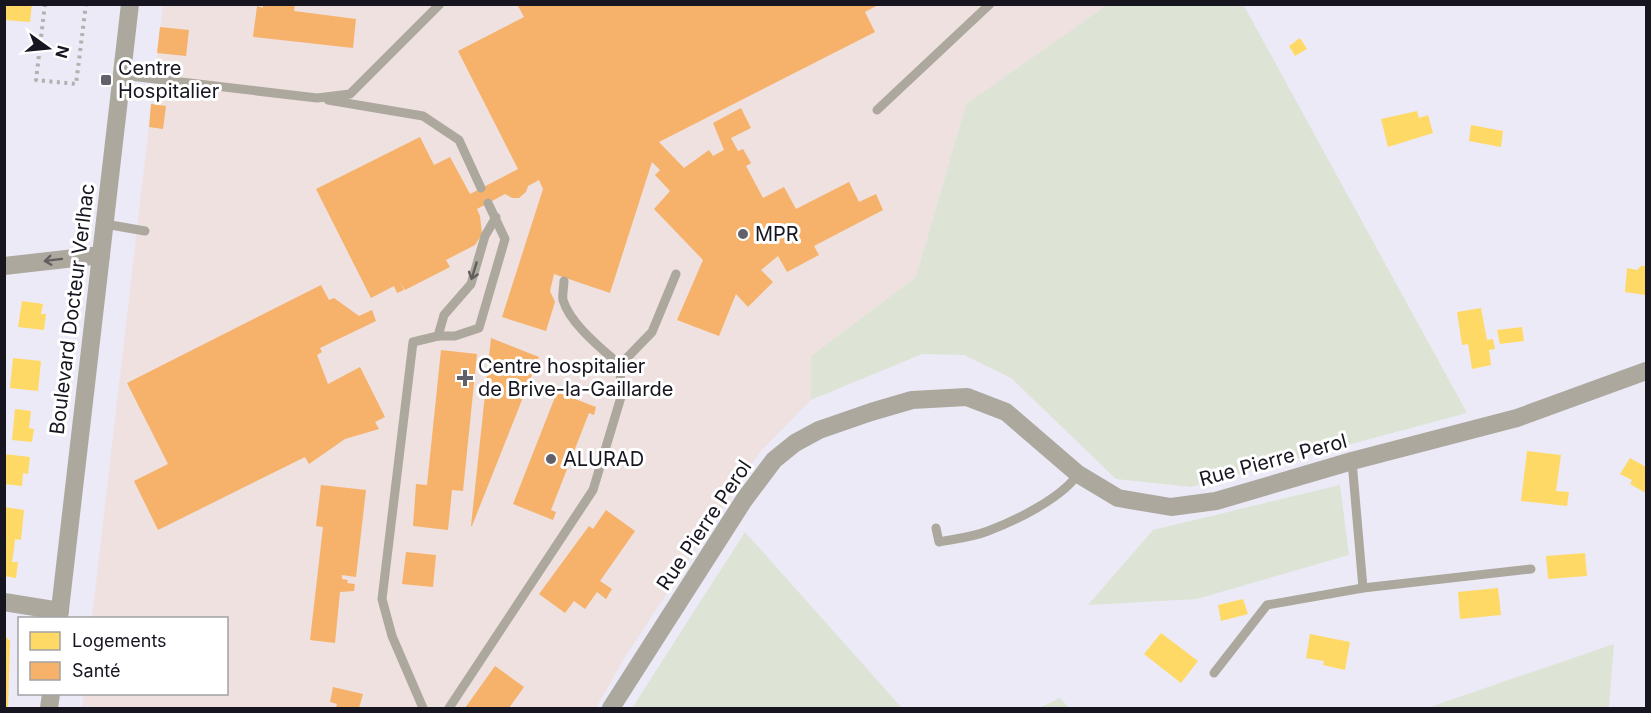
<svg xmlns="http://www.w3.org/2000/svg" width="1651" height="713" font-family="Inter,sans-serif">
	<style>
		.medical { fill: #eee1df }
		.green { fill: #dde4d6 }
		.homes { fill: #ffd966 }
		.health { fill: #f6b26b }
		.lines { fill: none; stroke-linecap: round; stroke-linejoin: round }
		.path { stroke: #b3b0af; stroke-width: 4; stroke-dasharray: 3 4.5; stroke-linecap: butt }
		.service { stroke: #aca89e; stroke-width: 9 }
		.minor { stroke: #aca89e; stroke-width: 18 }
		.oneway { stroke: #625e5e }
		.poi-dot { fill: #62606a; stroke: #fff; stroke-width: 2 }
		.labels { text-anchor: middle; stroke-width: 6; stroke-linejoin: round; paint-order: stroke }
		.poi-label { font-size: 20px; fill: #17151f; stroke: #fff; text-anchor: start }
		.street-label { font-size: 20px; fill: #17151f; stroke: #fff }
	</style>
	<rect width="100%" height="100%" fill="#eceaf6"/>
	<path class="medical" d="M163 5H1107L966 104 916 277 811 356V400L759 453 625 657 596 708H82L84 694H226V618H92Z"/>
	<g class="green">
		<path d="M1243 4 1467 413 1191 487 1116 479 1011 378 964 355 922 354 811 400V356L916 277 966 104 1107 5Z"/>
		<path d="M1340 485 1349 555 1197 599 1088 605 1153 530Z"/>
		<path d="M745 532 902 708H632Z"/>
		<path d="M1614 644 1609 708H1427Z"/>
		<path d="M1060 698 1069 708H1039Z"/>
	</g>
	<g class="homes">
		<path d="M4 4H32L30 22 4 20Z"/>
		<path d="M1300 38 1307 49 1295 56 1289 46Z"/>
		<path d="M1417 111 1419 118 1428 115 1433 133 1388 147 1381 119Z"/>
		<path d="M1471 125 1503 131 1501 147 1469 141Z"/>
		<path d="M1641 266H1646V295L1625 292 1627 268 1637 270Z"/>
		<path d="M22 301 43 304 41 314H46L44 330 18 327Z"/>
		<path d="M1481 308 1487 340 1493 339 1495 349 1489 350 1491 365 1472 369 1468 344 1462 345 1457 312Z"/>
		<path d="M1522 327 1524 341 1500 344 1497 330Z"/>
		<path d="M13 358 41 361 38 391 10 388Z"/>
		<path d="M15 409 31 411 29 428 34 429 32 442 12 440Z"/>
		<path d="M1527 451 1561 455 1556 491 1569 492 1567 506 1521 501Z"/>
		<path d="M4 454 30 457 28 474 23 473 22 486 4 484Z"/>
		<path d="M1630 458 1646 467V493L1630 484 1632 480 1620 474Z"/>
		<path d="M4 507 24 510 21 540 15 539 14 549 12 562H18L16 578 4 576Z"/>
		<path d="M1585 553 1587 576 1548 579 1546 556Z"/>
		<path d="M1498 588 1501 615 1460 619 1458 592Z"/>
		<path d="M1243 599 1248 614 1221 621 1218 605Z"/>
		<path d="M1161 633 1198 661 1181 683 1144 654Z"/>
		<path d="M1310 634 1350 642 1345 670 1323 665 1324 661 1306 658Z"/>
		<path d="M4 635 10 641 8 708H4Z"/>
	</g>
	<g class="health">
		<path d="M263 4H295L294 11 356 19 353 48 253 37 257 6 263 8Z"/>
		<path d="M517 4H880L865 12 875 32 659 142 684 168 709 150 713 156 724 150 713 123 741 108 751 128 731 138 738 151 743 149 751 163 746 166 763 198 784 187 796 209 849 182 859 202 876 194 883 210 814 246 819 255 787 272 778 256 761 270 773 282 748 307 736 294 719 336 677 320 703 260 654 209 670 191 655 175 660 170 652 162 610 293 554 274 550 291 555 302 546 331 502 317 543 189 539 180 528 186 526 192 519 198H512L505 194 477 209 480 216 482 234 475 245 446 260 450 267 405 290 400 283 404 290 397 293 394 286 371 298 316 189 420 137 434 165 450 157 470 194 518 169 458 51 524 17Z"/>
		<path d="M160 27 189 30 186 56 157 53Z"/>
		<path d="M151 104 166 106 163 129 149 127Z"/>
		<path d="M321 285 329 300 334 298 359 316 372 310 376 321 320 348 322 352 317 355 328 384 360 367 385 417 375 422 379 429 345 439 309 464 305 457 158 530 134 481 168 464 127 383Z"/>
		<path d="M491 338 539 357 472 526H471Z"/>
		<path d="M441 350 477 354 463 491 452 490 448 530 413 526 416 484 427 485Z"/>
		<path d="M557 392 596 407 594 415 589 413 551 510 556 512 553 520 513 504Z"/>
		<path d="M321 485 366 490 356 577 342 575V579L348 580 347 583 355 584 354 591 340 592 335 643 310 640 323 527 316 526Z"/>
		<path d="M606 510 635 531 600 581 612 589 606 599 597 592 585 609 574 601 565 613 539 594 589 526 593 529Z"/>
		<path d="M406 552 436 555 433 587 402 584Z"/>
		<path d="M495 666 524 687 509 708H465Z"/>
		<path d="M333 687 363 694 359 708H336L337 704 330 702Z"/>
	</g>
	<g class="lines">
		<path class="path" d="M45 4 36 80 76 84 86 4"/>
		<g class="service">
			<path d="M121 75 317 98 350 94 440 4"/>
			<path d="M328 100 423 116 459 140 481 188"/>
			<path d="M877 110 990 4"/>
			<path d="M488 203 505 239 479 328 455 336H438L444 315 471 284 485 236 496 217"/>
			<path d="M105 224 145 231"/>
			<path d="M564 281C564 286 562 295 563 300 570 324 602 349 620 365"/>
			<path d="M1352 461 1363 588"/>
			<path d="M936 528 939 542C955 539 973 537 988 531 1015 521 1062 498 1078 474"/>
			<path d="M1214 673 1267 605 1363 588 1531 569"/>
			<path d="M423 708 392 636 382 599 413 342 438 336"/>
			<path d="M449 708 593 490 621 397 620 365 652 332 676 274"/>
		</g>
		<g class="minor">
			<path d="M4 266 101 255"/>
			<path d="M4 602 60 611"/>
			<path d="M59 618 130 4"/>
			<path d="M49 708 51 694"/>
			<path d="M611 708 744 500 774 460 795 443 819 430 871 412 912 400 967 397 1006 412 1078 474 1118 498 1171 507 1216 501 1352 461 1517 418 1646 371"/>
		</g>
	</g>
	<defs><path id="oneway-shaft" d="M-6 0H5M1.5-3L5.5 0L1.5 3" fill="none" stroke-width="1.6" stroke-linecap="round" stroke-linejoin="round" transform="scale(1.5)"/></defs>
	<g class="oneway">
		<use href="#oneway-shaft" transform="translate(53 260) rotate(173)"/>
		<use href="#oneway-shaft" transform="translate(474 271) rotate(107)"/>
	</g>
	<g class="poi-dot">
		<rect x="100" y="74" width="12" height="12" rx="3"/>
		<circle cx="743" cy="234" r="6"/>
		<path d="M462 369h6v6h6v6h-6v6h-6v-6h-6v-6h6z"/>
		<circle cx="551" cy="459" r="6"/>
	</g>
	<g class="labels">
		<g class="poi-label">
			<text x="118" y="75">Centre<tspan x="118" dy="23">Hospitalier</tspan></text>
			<text x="755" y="241">MPR</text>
			<text x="478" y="373">Centre hospitalier<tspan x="478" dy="23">de Brive-la-Gaillarde</tspan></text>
			<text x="563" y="466">ALURAD</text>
		</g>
		<g class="street-label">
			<text transform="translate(72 309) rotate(-83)" y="7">Boulevard Docteur Verlhac</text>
			<text transform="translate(1273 460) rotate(-15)" y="7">Rue Pierre Perol</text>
			<text transform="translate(704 525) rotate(-56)" y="7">Rue Pierre Perol</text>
		</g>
	</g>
	<rect width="1651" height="713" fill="none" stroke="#17151f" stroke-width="12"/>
	<rect x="18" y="617" width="210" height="78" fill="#ffffff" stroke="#a2a1a5" stroke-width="1.5"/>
	<rect x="30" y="632" width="30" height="18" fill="#ffd966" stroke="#a2a1a5" stroke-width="1.5"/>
	<text x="72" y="647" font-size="18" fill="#17151f">Logements</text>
	<rect x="30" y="662" width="30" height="18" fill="#f6b26b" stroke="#a2a1a5" stroke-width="1.5"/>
	<text x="72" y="677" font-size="18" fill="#17151f">Santé</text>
	<g transform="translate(48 48) rotate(105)" stroke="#ffffff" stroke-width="4.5" paint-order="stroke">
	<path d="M0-4.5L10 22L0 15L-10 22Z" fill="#17151f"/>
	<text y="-9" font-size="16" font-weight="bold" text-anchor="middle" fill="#17151f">N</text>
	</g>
</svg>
